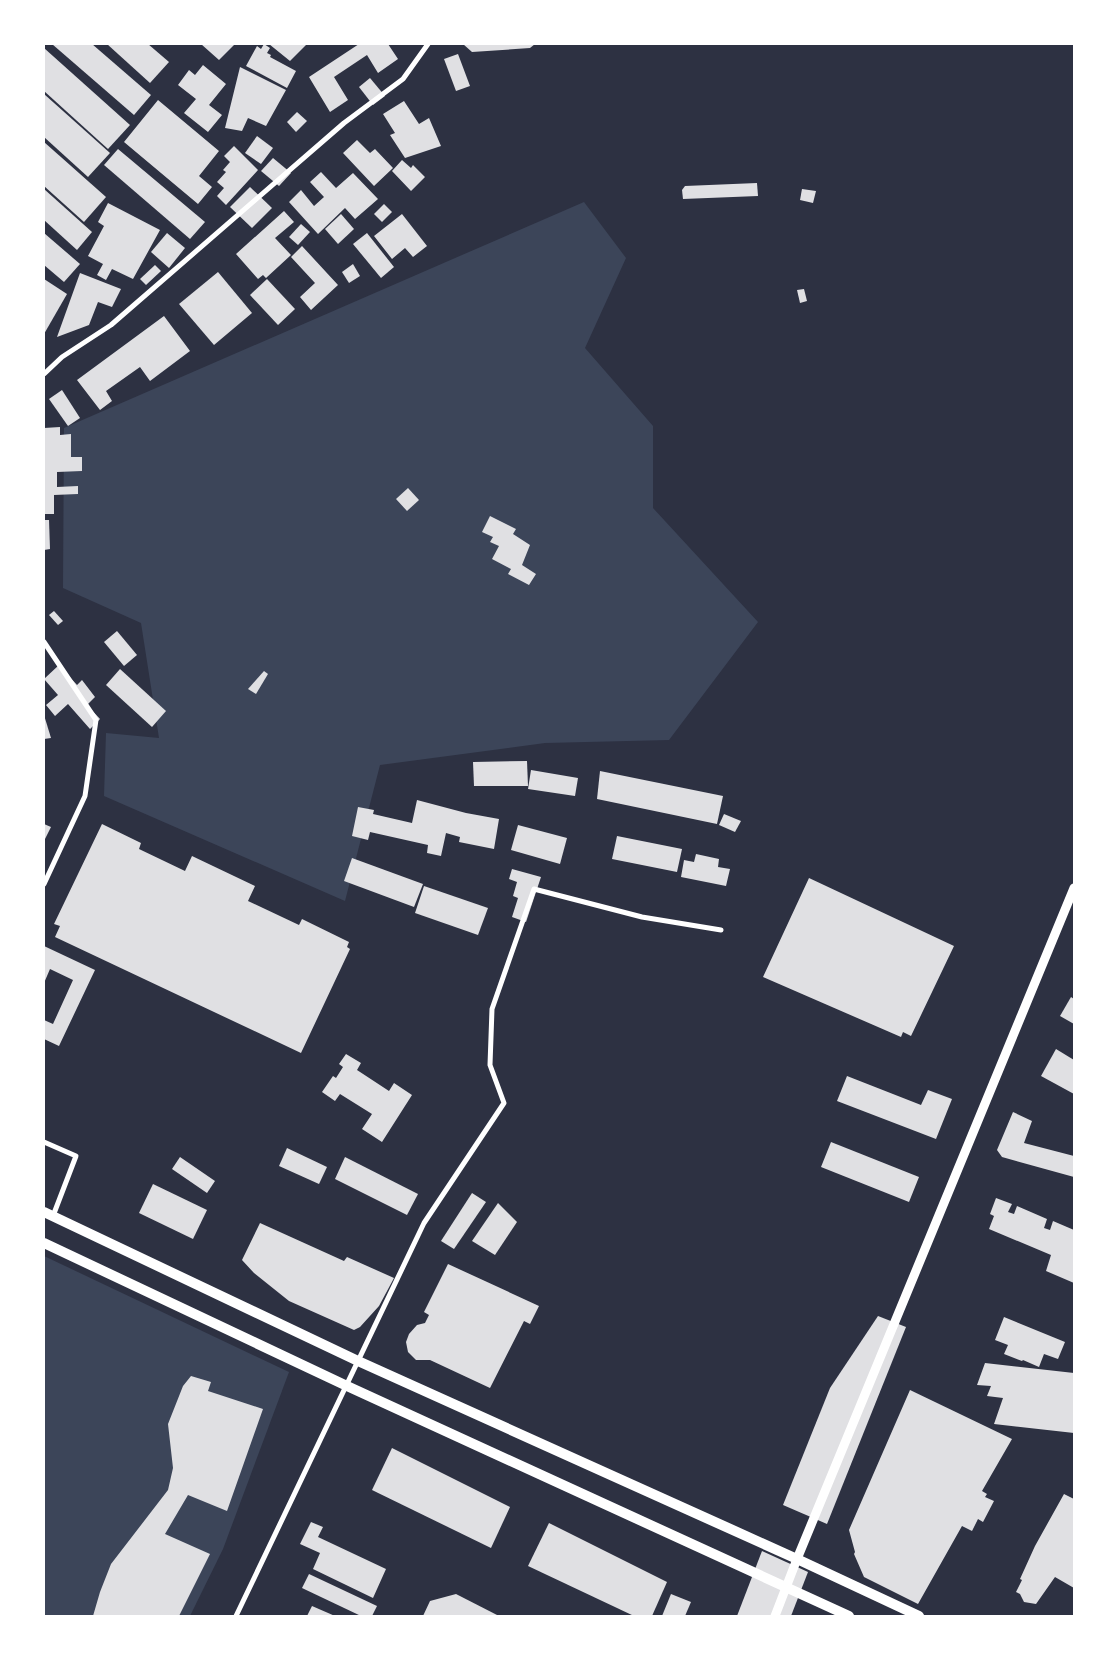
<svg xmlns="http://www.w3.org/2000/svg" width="1118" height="1660" font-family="'Source Serif 4',serif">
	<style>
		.green { fill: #3c4559 }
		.building { fill: #e0e0e3 }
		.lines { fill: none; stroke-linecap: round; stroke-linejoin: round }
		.minor { stroke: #fff; stroke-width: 5 }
		.tertiary { stroke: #fff; stroke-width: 9 }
		.secondary { stroke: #fff; stroke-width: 10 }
	</style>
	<rect width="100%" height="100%" fill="#2d3142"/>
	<g class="green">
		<path d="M584 202 626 258 585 348 653 426V508L758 622 669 740 545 743 380 765 345 901 104 796 106 733 159 738 141 623 63 588 64 428Z"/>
		<path d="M44 1256 289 1372 223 1549 190 1616H44Z"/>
	</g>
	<g class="building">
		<path d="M52 44H92L151 95 134 115Z"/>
		<path d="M107 44H148L169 62 150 83Z"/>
		<path d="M201 44H235L219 60Z"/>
		<path d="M264 44 270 48 267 53 271 55 270 57 296 71 287 88 246 66 257 46 261 49Z"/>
		<path d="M269 44H307L290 61Z"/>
		<path d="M359 44H388L398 59 378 73 367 55 334 77 348 100 330 112 309 77Z"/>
		<path d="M463 44H535L530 48 472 52Z"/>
		<path d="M44 48 130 125 108 149 44 91Z"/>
		<path d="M458 54 470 86 456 91 444 59Z"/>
		<path d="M203 65 226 84 209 105 222 115 208 132 184 113 196 99 178 85 189 70 195 75Z"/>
		<path d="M240 67 286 90 266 126 248 118 242 131 225 128Z"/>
		<path d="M370 78 385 96 373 105 359 87Z"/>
		<path d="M44 94 110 153 88 177 44 137Z"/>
		<path d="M158 100 219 151 199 176 212 187 198 204 124 142Z"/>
		<path d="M404 101 419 124 429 118 441 146 405 158 390 135 395 133 383 114Z"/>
		<path d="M297 112 307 121 296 132 287 122Z"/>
		<path d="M257 136 273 148 261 164 245 153Z"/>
		<path d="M357 140 370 153 375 149 393 168 374 186 343 153Z"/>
		<path d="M44 142 106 197 84 222 44 186Z"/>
		<path d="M234 146 258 170 226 205 217 196 224 188 217 182 226 172 223 170 230 162 224 156Z"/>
		<path d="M118 149 205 222 190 239 104 165Z"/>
		<path d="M273 158 291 173 279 186 261 171Z"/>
		<path d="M402 160 411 168 413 165 425 177 411 191 392 171Z"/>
		<path d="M321 172 336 188 353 173 378 199 355 219 345 208 318 234 289 202 301 190 314 206 324 197 310 182Z"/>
		<path d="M757 183 758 196 683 199 682 190 685 186Z"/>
		<path d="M250 187 272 208 252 228 230 207Z"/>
		<path d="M44 189 92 232 77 250 44 220Z"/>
		<path d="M802 189 816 191 813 203 800 200Z"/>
		<path d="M108 203 160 230 133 279 112 269 106 280 97 275 103 264 88 256 104 226 98 222Z"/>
		<path d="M384 204 392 212 382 222 374 214Z"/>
		<path d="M284 211 294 222 275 238 291 255 266 278 263 275 258 279 236 254Z"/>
		<path d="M341 214 354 229 338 244 325 229Z"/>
		<path d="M402 214 427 246 413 257 405 248 392 259 374 236Z"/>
		<path d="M301 224 310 232 298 245 289 237Z"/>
		<path d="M44 233 80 264 64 282 44 265Z"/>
		<path d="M167 233 185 248 169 268 151 252Z"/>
		<path d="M367 233 394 267 381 278 353 244Z"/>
		<path d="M302 246 338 285 311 310 300 297 315 283 291 257Z"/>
		<path d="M353 264 360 276 349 283 342 272Z"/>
		<path d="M155 265 161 271 146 285 140 279Z"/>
		<path d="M218 272 252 313 214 345 179 304Z"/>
		<path d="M80 273 121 289 112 307 98 302 89 325 57 337Z"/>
		<path d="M44 279 67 294 44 334Z"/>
		<path d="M267 279 295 309 278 325 250 295Z"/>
		<path d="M804 289 807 301 800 303 797 290Z"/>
		<path d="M164 316 190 351 150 381 140 367 106 391 112 401 100 410 77 380Z"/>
		<path d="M62 390 80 418 68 426 49 399Z"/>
		<path d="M60 427V435L71 434V457H82V471L57 472V487L78 486V494L54 495V514H44V428Z"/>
		<path d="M408 488 419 500 407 511 396 499Z"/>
		<path d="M490 516 516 529 513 534 530 545 522 565 536 574 529 585 508 574 511 569 492 559 499 546 490 542 493 537 482 532Z"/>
		<path d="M44 520H49L50 549 44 550Z"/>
		<path d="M54 611 63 621 58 625 49 615Z"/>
		<path d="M117 631 137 655 124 666 104 642Z"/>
		<path d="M59 665 77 685 82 680 95 697 87 705 100 719 90 729 68 704 55 716 46 705 58 695 44 679Z"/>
		<path d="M120 669 166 711 152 727 106 685Z"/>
		<path d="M264 671 268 674 256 694 248 689Z"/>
		<path d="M44 715 51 738 44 739Z"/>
		<path d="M527 761 528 786H474L473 762Z"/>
		<path d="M531 770 578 778 575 796 528 789Z"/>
		<path d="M600 771 723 796 717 824 597 799Z"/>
		<path d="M417 800 466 813 499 819 494 849 459 842 460 837 446 833 441 856 427 853 428 845 370 832 368 840 352 836 358 807 374 810 373 814 412 823Z"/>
		<path d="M724 814 741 821 735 832 719 825Z"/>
		<path d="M44 824 51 827 44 841Z"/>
		<path d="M102 824 141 843 139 849 185 871 192 856 255 886 248 901 299 925 302 919 349 942 347 947 350 949 301 1053 55 937 60 926 54 924Z"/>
		<path d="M518 825 567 838 560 864 511 850Z"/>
		<path d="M617 836 682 849 677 872 612 859Z"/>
		<path d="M696 854 719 859 718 867 730 869 726 886 681 877 684 860 694 862Z"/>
		<path d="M352 858 423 884 414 907 344 881Z"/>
		<path d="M512 869 541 877 526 922 512 917 518 898 513 896 517 882 509 879Z"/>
		<path d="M809 878 954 946 911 1036 903 1032 901 1037 763 977Z"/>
		<path d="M424 886 488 908 478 935 415 913Z"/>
		<path d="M44 946 95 970 59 1046 44 1039V1020L53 1024 73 980 50 969 44 983Z"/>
		<path d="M1071 997 1074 999V1024L1060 1016Z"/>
		<path d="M1056 1049 1074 1060V1094L1041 1076Z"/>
		<path d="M346 1054 361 1063 357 1070 389 1091 394 1083 412 1095 382 1142 362 1129 372 1114 340 1094 335 1101 322 1092 333 1076 336 1078 343 1067 339 1064Z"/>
		<path d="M847 1076 921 1105 928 1090 952 1099 936 1139 837 1101Z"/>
		<path d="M1013 1112 1032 1121 1024 1143 1074 1156V1177L1002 1157 997 1150Z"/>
		<path d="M831 1142 919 1177 909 1202 821 1167Z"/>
		<path d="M287 1148 327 1167 319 1184 279 1166Z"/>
		<path d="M180 1157 215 1181 207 1193 172 1169Z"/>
		<path d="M345 1157 418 1194 407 1215 335 1179Z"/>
		<path d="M153 1184 207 1210 193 1239 139 1213Z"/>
		<path d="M472 1193 486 1202 454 1249 441 1241Z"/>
		<path d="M996 1198 1012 1204 1008 1212 1014 1214 1017 1206 1047 1219 1044 1228 1050 1230 1053 1221 1074 1230V1283L1046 1271 1051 1255 989 1229 994 1216 990 1214Z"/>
		<path d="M498 1203 517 1222 495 1255 472 1241Z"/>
		<path d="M260 1223 344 1261 347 1257 394 1278 379 1306 360 1327 354 1330 289 1301 254 1273 242 1260Z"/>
		<path d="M448 1264 539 1306 530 1324 524 1321 490 1388 430 1360H416L408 1352 406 1342 409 1334 417 1325 425 1323 429 1315 424 1312Z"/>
		<path d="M878 1316 906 1327 827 1524 783 1505 830 1388Z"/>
		<path d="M1004 1317 1065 1342 1058 1359 1044 1354 1039 1367 1023 1360 1022 1361 1004 1354 1008 1345 995 1340Z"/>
		<path d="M985 1363 1074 1373V1433L994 1424 1003 1398 987 1396 991 1386 977 1385Z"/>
		<path d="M191 1376 211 1382 208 1391 263 1409 227 1511 188 1495 165 1534 210 1554 179 1616H93L100 1592 111 1564 168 1490 173 1468 168 1424 183 1386Z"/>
		<path d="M910 1390 1012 1439 982 1491 987 1494 985 1497 994 1501 983 1522 978 1519 972 1531 962 1526 918 1604 864 1577 854 1554 855 1552 849 1530Z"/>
		<path d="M392 1448 510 1507 491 1548 372 1490Z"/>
		<path d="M1064 1494 1074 1499V1588L1055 1577 1036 1604 1024 1602 1020 1594 1016 1592 1022 1580 1020 1579 1035 1546Z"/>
		<path d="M311 1522 323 1527 318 1537 386 1569 373 1598 313 1569 320 1553 300 1544Z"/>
		<path d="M549 1523 667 1582 652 1616H634L528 1566Z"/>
		<path d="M762 1551 808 1572 791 1616H737Z"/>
		<path d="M309 1574 377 1606 372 1616H361L302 1588Z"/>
		<path d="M456 1594 499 1616H423L430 1601Z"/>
		<path d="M671 1594 691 1602 685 1616H662Z"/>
		<path d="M312 1606 335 1616H307Z"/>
	</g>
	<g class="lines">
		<g class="minor">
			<path d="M44 374 62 357 111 325 344 123 403 79 428 44"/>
			<path d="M44 642 96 720 85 796 44 884"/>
			<path d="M44 1142 76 1156 53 1216"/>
			<path d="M236 1616 424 1223 504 1103 490 1065 492 1009 534 889 642 917 721 930"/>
		</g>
		<path class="tertiary" d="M775 1616 797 1559 1074 888"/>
		<g class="secondary">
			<path d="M44 1212 358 1361 797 1559 919 1616"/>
			<path d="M44 1243 347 1386 849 1616"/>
		</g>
	</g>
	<rect width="1118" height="1660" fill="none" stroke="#ffffff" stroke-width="90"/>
</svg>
